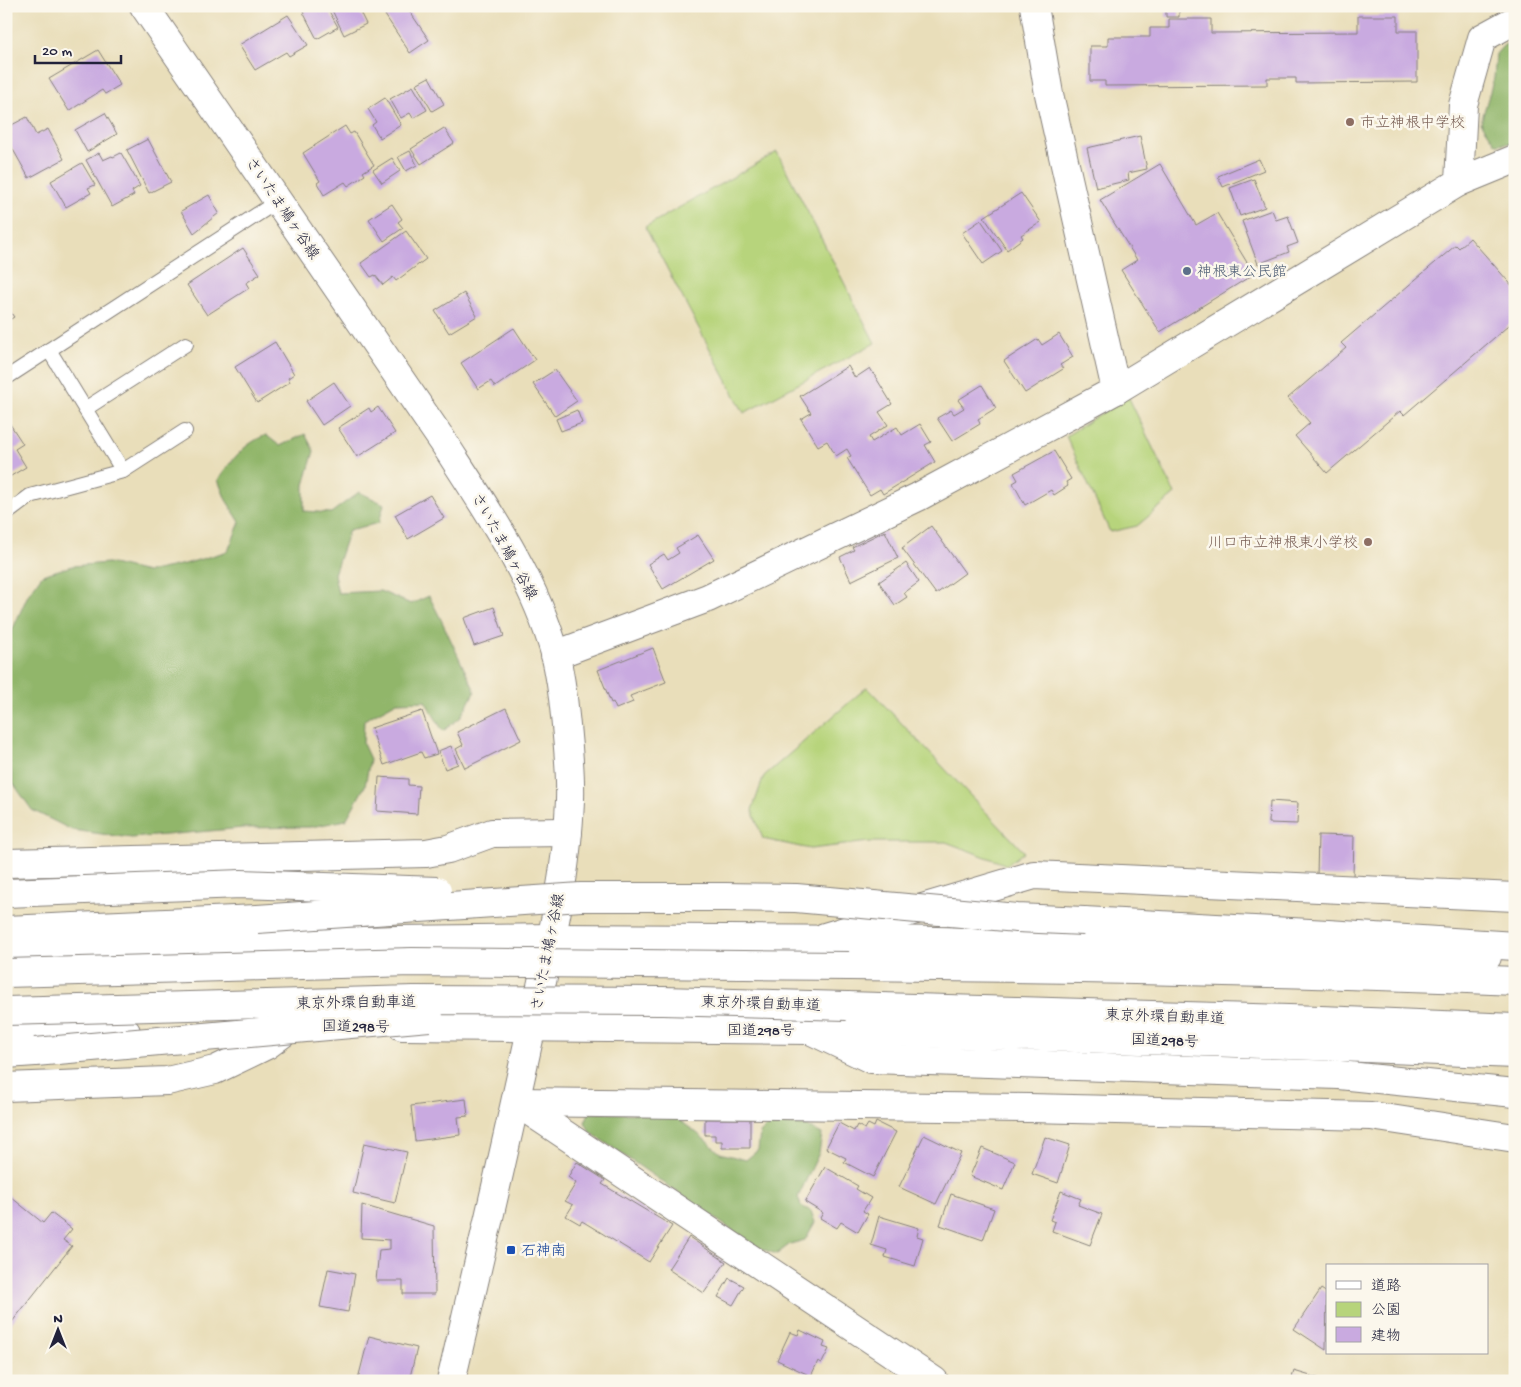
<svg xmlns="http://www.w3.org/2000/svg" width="1521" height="1387" font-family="'Gochi Hand','Klee One',sans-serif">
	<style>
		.green { fill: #b7d47b; stroke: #6c7b5b }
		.forest { fill: #91b66b; stroke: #5a6c53 }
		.building { fill: #c9aae0 }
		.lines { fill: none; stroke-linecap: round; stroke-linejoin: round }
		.service-casing { stroke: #86807a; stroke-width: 16 }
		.minor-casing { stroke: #86807a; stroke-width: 30 }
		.secondary-casing { stroke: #86807a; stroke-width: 30 }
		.trunk-casing { stroke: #86807a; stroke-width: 30 }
		.motorway-casing { stroke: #86807a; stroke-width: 30 }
		.service { stroke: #fff; stroke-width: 14 }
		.minor { stroke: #fff; stroke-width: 28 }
		.secondary { stroke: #fff; stroke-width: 28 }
		.trunk { stroke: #fff; stroke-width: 28 }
		.motorway { stroke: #fff; stroke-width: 28 }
		.motorway-bridge-casing { stroke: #86807a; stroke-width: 30; stroke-linecap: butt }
		.motorway-bridge { stroke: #fff; stroke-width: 28 }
		.education-dot { fill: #8d6e63; stroke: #fbf7ec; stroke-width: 2 }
		.service-dot { fill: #5c6f8a; stroke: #fbf7ec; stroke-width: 2 }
		.transit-dot { fill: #1a4fb4; stroke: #fbf7ec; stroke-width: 2 }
		.labels { text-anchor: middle; stroke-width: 5; stroke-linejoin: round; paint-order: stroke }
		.education-label { font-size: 15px; fill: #785e54; stroke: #fbf7ec; text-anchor: start }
		.street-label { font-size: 15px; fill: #22223b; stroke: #fbf7ec }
		.service-label { font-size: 15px; fill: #4e5e75; stroke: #fbf7ec; text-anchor: start }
		.transit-label { font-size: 15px; fill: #164399; stroke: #fbf7ec; text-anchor: start }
	</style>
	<rect width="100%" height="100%" fill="#fbf7ec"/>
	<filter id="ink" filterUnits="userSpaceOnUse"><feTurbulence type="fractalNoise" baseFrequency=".02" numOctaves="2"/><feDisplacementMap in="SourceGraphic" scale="10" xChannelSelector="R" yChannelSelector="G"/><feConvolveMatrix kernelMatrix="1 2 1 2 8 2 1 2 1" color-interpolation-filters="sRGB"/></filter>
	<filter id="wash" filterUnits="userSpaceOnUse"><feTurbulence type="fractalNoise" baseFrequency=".0096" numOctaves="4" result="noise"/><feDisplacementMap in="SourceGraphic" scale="20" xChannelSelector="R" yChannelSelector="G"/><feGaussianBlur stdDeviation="1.12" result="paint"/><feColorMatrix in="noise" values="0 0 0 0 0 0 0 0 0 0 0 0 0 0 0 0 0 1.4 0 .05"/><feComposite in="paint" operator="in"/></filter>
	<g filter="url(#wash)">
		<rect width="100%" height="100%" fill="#e9deba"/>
		<g class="green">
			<path d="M777 152 875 343 744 413 645 227Z"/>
			<path d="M1128 396 1175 494 1137 526 1110 532 1066 436Z"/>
			<path d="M867 687 1024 852 1007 865 946 842H869L810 849 763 839 752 810 764 776Z"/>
		</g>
		<g class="forest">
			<path d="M1515 39V143L1496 144 1481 122 1494 78 1496 54 1503 46Z"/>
			<path d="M305 434 314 451 304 485V511L331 513 359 492 384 504 379 523 349 530 334 574 338 593 380 591 411 604 429 596C446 627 459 660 475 691L460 718 443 731 425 701 397 702 364 720 363 744 370 759 365 786 346 820 311 827 243 828 132 838 72 830 32 810 13 783 6 740V644L28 595 42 575 72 566 108 563 147 572 185 564 228 551 240 522 226 500 218 480C233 459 242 445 266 435L280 446Z"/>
			<path d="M589 1113 671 1114 697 1133 720 1153 746 1160 758 1150 760 1133 771 1122 804 1125 822 1134 819 1153 798 1197 801 1206 811 1211 815 1222 805 1240 790 1244 777 1254 758 1248 590 1132 585 1122Z"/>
		</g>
		<g id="blocks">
			<g class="building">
				<path d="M312 6H326L338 27 317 39 303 12Z"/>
				<path d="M330 6H357L366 24 344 35Z"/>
				<path d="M398 6H406L429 40 410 53 385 15Z"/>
				<path d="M1136 6H1179V17H1166V9H1136Z"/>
				<path d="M288 15 308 45 289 56 286 52 255 70 239 45Z"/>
				<path d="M1358 16H1398V31H1417V82L1296 83V78H1267V85L1105 86V81H1090V46H1108V37H1150V28H1169V19H1211V33L1358 32Z"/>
				<path d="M98 50 120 85 105 94 102 90 69 111 49 79Z"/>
				<path d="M429 77 444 104 432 111 416 84Z"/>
				<path d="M413 86 427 110 413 118 410 113 401 118 390 99Z"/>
				<path d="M385 98 401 125 380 138 372 125 376 122 368 109Z"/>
				<path d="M105 113 117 134 87 152 75 130Z"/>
				<path d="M27 117 36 135 48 129 64 159 29 178 6 137V128Z"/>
				<path d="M345 126 350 134 354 132 374 165 363 172 365 175 348 186 345 182 324 195 317 183 320 181 303 153Z"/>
				<path d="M444 128 454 143 421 164 411 149Z"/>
				<path d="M1140 136 1147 169 1128 173 1129 180 1096 188 1087 148Z"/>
				<path d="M148 139 171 182 149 193 127 150Z"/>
				<path d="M410 151 417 165 406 171 398 157Z"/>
				<path d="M99 153 103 160 112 156 113 157 121 153 140 186 132 191 134 195 112 207 86 160Z"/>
				<path d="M392 158 400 171 382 183 373 170Z"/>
				<path d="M1259 159 1264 170 1223 187 1218 176Z"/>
				<path d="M82 163 95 185 88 188 91 193 66 207 51 181Z"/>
				<path d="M1160 164 1196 225 1217 213 1254 274 1160 332 1121 270 1137 260 1100 200Z"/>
				<path d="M1254 179 1265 207 1240 216 1230 188Z"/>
				<path d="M1021 193 1041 222 1021 235 1023 238 1007 250 984 217Z"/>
				<path d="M209 195 219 213 194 233 181 211Z"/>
				<path d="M392 204 402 219 398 222 403 228 384 241 369 219Z"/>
				<path d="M1272 210 1276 220 1288 216 1298 243 1287 247 1289 252 1258 264 1242 221Z"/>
				<path d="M981 220 1002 251 983 264 962 233Z"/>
				<path d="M406 231 426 259 396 281 393 277 383 285 375 275 371 277 361 263Z"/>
				<path d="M1470 238 1515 289V320L1404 415 1400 411 1327 473 1295 436 1310 423 1288 398 1346 348 1341 343 1456 245 1459 248Z"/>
				<path d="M243 248 260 274 246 283 249 288 207 315 187 285Z"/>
				<path d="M464 293 477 316 449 333 435 311Z"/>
				<path d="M6 306 14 317 6 322Z"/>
				<path d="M514 328 535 360 495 387 491 381 478 389 461 363Z"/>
				<path d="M1059 334 1073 357 1060 365 1063 369 1025 393 1004 361 1038 339 1042 345Z"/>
				<path d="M275 342 294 374 288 378 290 382 257 403 235 367Z"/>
				<path d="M848 366 855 378 870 368 892 404 879 412 888 425 869 437 872 442 897 427 902 435 920 424 931 442 925 445 935 462 883 494 880 489 870 495 847 458 851 456 847 449 836 456 827 441 818 446 801 419 811 413 800 396Z"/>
				<path d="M555 370 577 401 555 416 533 384Z"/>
				<path d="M334 382 350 406 322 425 306 401Z"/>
				<path d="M982 385 996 408 978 419 980 424 952 441 937 418 951 410 954 414 964 408 958 400Z"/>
				<path d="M378 407 395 433 357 457 338 428 369 408 371 412Z"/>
				<path d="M577 410 582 423 561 431 556 419Z"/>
				<path d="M6 418 23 444 15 449 26 467 6 479Z"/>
				<path d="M1054 451 1071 479 1066 482 1068 486 1054 495 1051 490 1025 505 1013 483 1018 480 1014 473Z"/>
				<path d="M430 495 444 518 408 539 395 515Z"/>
				<path d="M931 526 965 573 936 594 902 548Z"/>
				<path d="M885 531 898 558 851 581 840 557 854 550 852 547Z"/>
				<path d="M698 535 714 559 663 589 648 564 664 554 668 560 679 553 676 548Z"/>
				<path d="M906 563 919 582 904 593 907 597 895 605 879 582Z"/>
				<path d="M494 607 504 636 474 646 464 618Z"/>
				<path d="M653 648 666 682 630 696 633 702 616 709 613 702 611 703 598 670Z"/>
				<path d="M506 708 521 740 465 768 456 749 463 745 457 732Z"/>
				<path d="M422 711 437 754 424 758 421 752 384 765 371 728Z"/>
				<path d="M451 746 458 764 445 769 438 751Z"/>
				<path d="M379 777 408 779V785L419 786 417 814 377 811Z"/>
				<path d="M1270 801 1298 803 1297 824 1269 823Z"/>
				<path d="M1318 835 1354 836 1353 877 1317 876Z"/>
				<path d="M466 1099 468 1116 458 1117 460 1135 415 1141 411 1106Z"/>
				<path d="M705 1119H750V1148H722V1141H715V1135H705Z"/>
				<path d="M876 1122 896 1132 873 1177 844 1162 846 1158 826 1148 839 1123 854 1131 857 1125 865 1129 868 1124 874 1127Z"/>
				<path d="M924 1135 961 1153 936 1204 899 1187Z"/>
				<path d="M1045 1137 1070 1145 1058 1183 1032 1174Z"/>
				<path d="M364 1143 407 1152 395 1203 353 1193Z"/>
				<path d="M982 1148 1015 1162 1003 1190 970 1176Z"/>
				<path d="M577 1162 605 1180 602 1184 672 1226 649 1262 582 1221 580 1224 566 1216 573 1205 565 1201 576 1183 568 1177Z"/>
				<path d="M825 1167 858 1186 856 1189 871 1198 863 1211 868 1214 858 1232 841 1222 837 1228 820 1218 823 1213 805 1202Z"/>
				<path d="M1061 1191 1081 1199 1078 1205 1102 1214 1090 1245 1052 1231 1055 1222 1050 1220Z"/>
				<path d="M6 1193 43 1223 51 1213 72 1229 63 1240 72 1246 8 1327 11 1330 6 1335Z"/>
				<path d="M951 1194 994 1209 983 1240 940 1225Z"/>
				<path d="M362 1205 434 1226 435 1294H403V1281H376L379 1250 390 1249V1240L361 1238Z"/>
				<path d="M879 1216 919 1228 917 1236 923 1238 915 1266 885 1257 887 1250 871 1245Z"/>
				<path d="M689 1237 726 1262 704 1293 668 1269Z"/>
				<path d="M328 1269 355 1274 348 1312 320 1307Z"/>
				<path d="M729 1278 744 1286 733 1305 718 1297Z"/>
				<path d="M1321 1289 1327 1293 1326 1350 1294 1329Z"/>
				<path d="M800 1330 825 1342 823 1347 829 1349 822 1363 818 1361 811 1376 777 1360 790 1332 798 1335Z"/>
				<path d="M369 1336 417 1348 409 1381H366L358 1379Z"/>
				<path d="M1294 1371 1324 1380V1381H1291Z"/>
			</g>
		</g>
	</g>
	<g filter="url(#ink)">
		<use href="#blocks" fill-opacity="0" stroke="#86807a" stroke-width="1"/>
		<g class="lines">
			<defs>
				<g id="service">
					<path d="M49 350 123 471"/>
					<path d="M6 378 278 201"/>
					<path d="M85 409 186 344"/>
					<path d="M6 514 30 496 123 471 185 431"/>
				</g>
				<g id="minor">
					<path d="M1034 6 1049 94 1116 390"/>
					<path d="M1459 182 1463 105 1482 38 1515 20"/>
					<path d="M555 655 708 598 918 497 1116 390 1459 182 1515 159"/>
					<path d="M6 863 426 853 448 849 492 833 568 832"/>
					<path d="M825 937 1034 875 1515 897"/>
					<path d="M810 1030 871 1059 1339 1075 1515 1093"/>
					<path d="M6 1087 167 1081 215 1070 267 1045 294 1025"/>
					<path d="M516 1102 1029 1108 1371 1116 1515 1138"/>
					<path d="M516 1102 934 1381"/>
				</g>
				<path id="secondary" d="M144 6 442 440C485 507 533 575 555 653 560 674 563 695 565 716 568 744 571 773 570 800 567 884 545 967 527 1048 503 1159 477 1270 451 1381"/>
				<g id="trunk">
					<path d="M6 951 398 940 551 938 886 940 1239 947 1487 957"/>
					<path d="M402 1026 810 1030 1237 1043 1515 1054"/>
					<path d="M6 1037 126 1032"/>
				</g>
				<g id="motorway">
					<path d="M1084 921 1328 934 1515 946"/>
					<path d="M6 930 257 919"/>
					<path d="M849 966C1071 968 1293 972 1515 981"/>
					<path d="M847 1006 1321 1020 1515 1028"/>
					<path d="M6 1054 35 1052"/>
				</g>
			</defs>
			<use href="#service" class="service-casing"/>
			<use href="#minor" class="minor-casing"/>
			<use href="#secondary" class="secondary-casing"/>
			<use href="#trunk" class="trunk-casing"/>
			<use href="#motorway" class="motorway-casing"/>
			<use href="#service" class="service"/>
			<use href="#minor" class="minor"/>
			<use href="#secondary" class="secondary"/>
			<use href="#trunk" class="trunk"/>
			<use href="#motorway" class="motorway"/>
			<defs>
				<g id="motorway-bridge">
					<path d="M6 893 241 884 437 891"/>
					<path d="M257 919 581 897H725L796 898 1017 918 1084 921"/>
					<path d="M6 973 412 962 849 966"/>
					<path d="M6 1011 414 1000 663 1001 847 1006"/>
					<path d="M35 1052 429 1017"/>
				</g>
			</defs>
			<use href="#motorway-bridge" class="motorway-bridge-casing"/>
			<use href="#motorway-bridge" class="motorway-bridge"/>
		</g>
	</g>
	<g class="education-dot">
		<circle cx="1350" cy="122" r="5"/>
		<circle cx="1368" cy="542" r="5"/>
	</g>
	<circle class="service-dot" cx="1187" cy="271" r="5"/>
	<rect class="transit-dot" x="506" y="1245" width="10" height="10" rx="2.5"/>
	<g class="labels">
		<g class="education-label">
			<text x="1360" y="127">市立神根中学校</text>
			<text x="1358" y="547" text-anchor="end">川口市立神根東小学校</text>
		</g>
		<g class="street-label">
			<text transform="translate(283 208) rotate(56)" y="5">さいたま鳩ヶ谷線</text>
			<text transform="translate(505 546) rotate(61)" y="5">さいたま鳩ヶ谷線</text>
			<text transform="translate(547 952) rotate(-79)" y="5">さいたま鳩ヶ谷線</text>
			<text transform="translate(356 1002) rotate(-1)" y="5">東京外環自動車道</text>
			<text transform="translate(761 1003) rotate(2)" y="5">東京外環自動車道</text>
			<text transform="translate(1165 1016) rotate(2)" y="5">東京外環自動車道</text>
			<text transform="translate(356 1026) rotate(1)" y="5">国道298号</text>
			<text x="761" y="1035">国道298号</text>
			<text transform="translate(1165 1040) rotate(2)" y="5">国道298号</text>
		</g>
		<g class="service-label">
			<text x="1197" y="276">神根東公民館</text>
		</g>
		<g class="transit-label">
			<text x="521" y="1255">石神南</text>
		</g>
	</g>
	<rect width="1521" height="1387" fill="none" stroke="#fbf7ec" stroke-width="25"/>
	<rect x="1326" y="1264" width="162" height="90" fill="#fbf7ec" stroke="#a4a2a5"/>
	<rect x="1336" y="1281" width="25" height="8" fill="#ffffff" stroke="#a4a2a5"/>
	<text x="1371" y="1290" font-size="15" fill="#22223b">道路</text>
	<rect x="1336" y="1302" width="25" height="15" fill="#b7d47b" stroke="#a4a2a5"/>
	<text x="1371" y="1314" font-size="15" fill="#22223b">公園</text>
	<rect x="1336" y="1327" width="25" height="15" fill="#c9aae0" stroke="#a4a2a5"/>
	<text x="1371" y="1340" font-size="15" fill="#22223b">建物</text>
	<g transform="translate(58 1330)" stroke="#fbf7ec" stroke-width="4" paint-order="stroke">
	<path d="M0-4L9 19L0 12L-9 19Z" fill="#22223b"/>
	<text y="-8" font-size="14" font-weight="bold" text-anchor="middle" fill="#22223b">N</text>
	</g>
	<path d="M35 55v8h86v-8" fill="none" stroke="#22223b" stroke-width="2.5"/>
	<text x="42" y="55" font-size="15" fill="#22223b" stroke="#fbf7ec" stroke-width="4" paint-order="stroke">20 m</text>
</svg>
